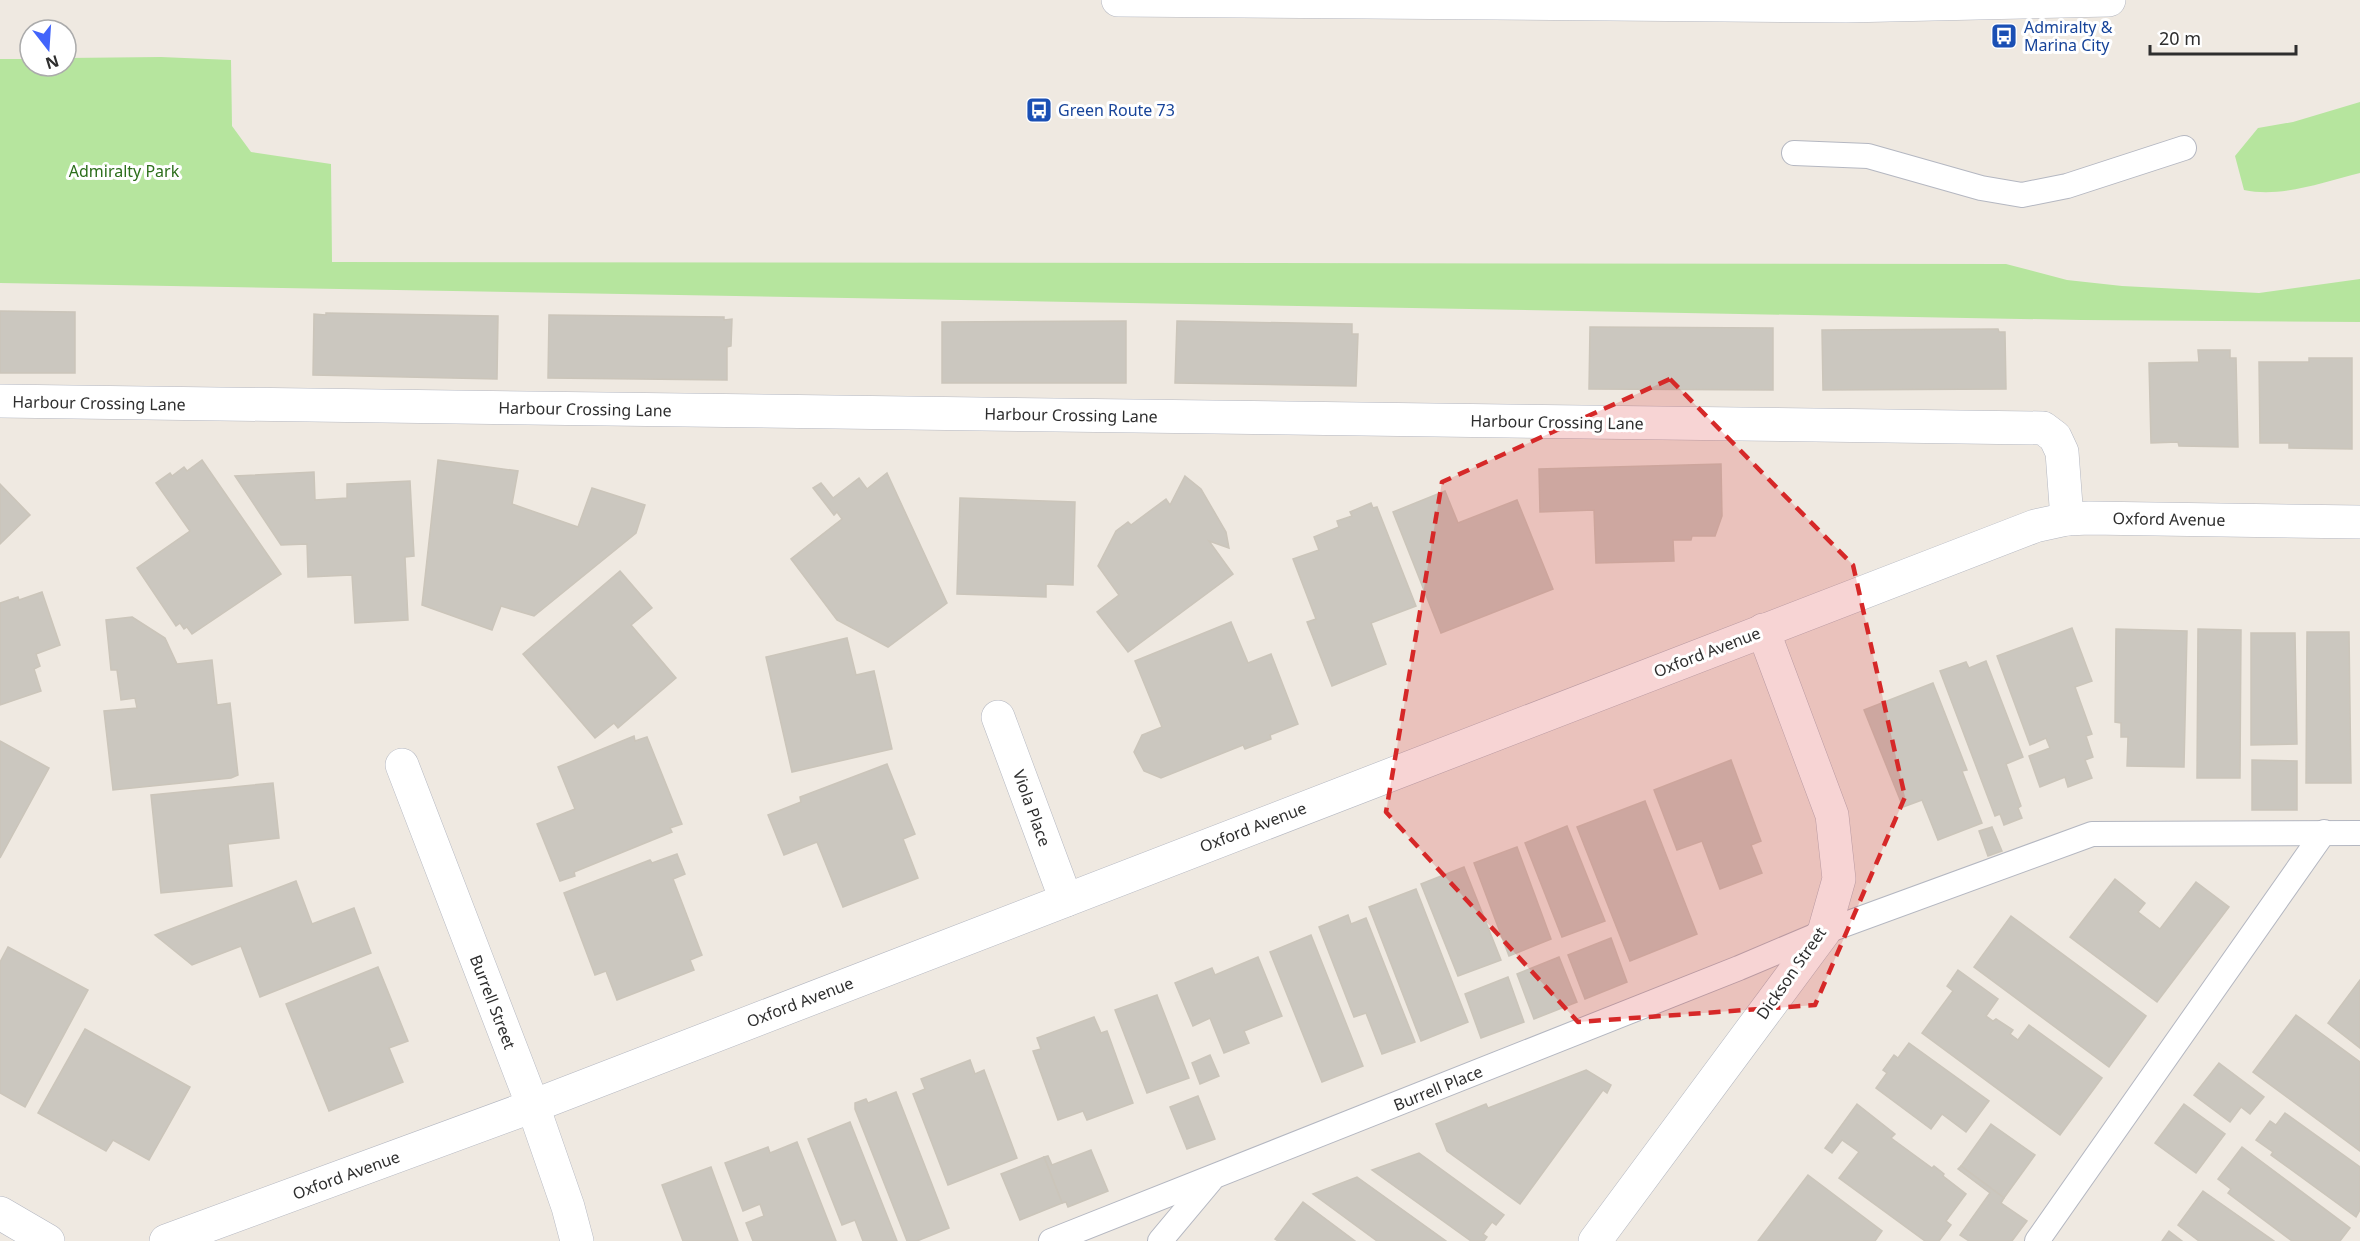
<svg xmlns="http://www.w3.org/2000/svg" width="2360" height="1241" font-family="'Noto Sans',sans-serif">
	<style>
		.green { fill: #b6e59e }
		.building { fill: #cbc7bf; stroke: #cbc5ba; stroke-width: 1.5 }
		.lines { fill: none; stroke-linecap: round; stroke-linejoin: round }
		.lane-casing { stroke: #b4b7c1; stroke-width: 26 }
		.street-casing { stroke: #b4b7c1; stroke-width: 34 }
		.secondary-casing { stroke: #b4b7c1; stroke-width: 34 }
		.lane { stroke: #fff; stroke-width: 24 }
		.street { stroke: #fff; stroke-width: 33 }
		.secondary { stroke: #fff; stroke-width: 33 }
		.marked { fill: #d62828; fill-opacity: 0.2; stroke: #d62828; stroke-width: 4.5; stroke-dasharray: 12 8; stroke-linejoin: round }
		.labels { text-anchor: middle; stroke-width: 6; stroke-linejoin: round; paint-order: stroke }
		.transit-label { font-size: 16px; fill: #164399; stroke: #fff; text-anchor: start }
		.park-label { font-size: 16px; fill: #2c6e1b; stroke: #fff }
		.street-label { font-size: 16px; fill: #2e2e2e; stroke: #fff }
	</style>
	<rect width="100%" height="100%" fill="#efe9e1"/>
	<g class="green">
		<path d="M161 57 231 60 232 126 251 152 331 164 332 262 2006 264 2067 280 2122 286 2259 293 2360 279V322L2082 320 0 283V59H30V66H66V58Z"/>
		<path d="M2360 102V173C2323 182 2282 198 2244 190L2235 156 2258 128 2293 122Z"/>
	</g>
	<g class="building">
		<path d="M0 311 75 312V373H0Z"/>
		<path d="M326 313 498 316 497 379 313 375 314 314 326 315Z"/>
		<path d="M549 315 724 317V320L732 319 731 346 727 347V380L548 378Z"/>
		<path d="M1126 321V383H942V322Z"/>
		<path d="M1177 321 1352 324V334H1358L1356 386 1175 383Z"/>
		<path d="M1590 327 1773 328V390L1589 389Z"/>
		<path d="M1998 329 1999 332H2005L2006 389 1823 390 1822 330Z"/>
		<path d="M2198 350H2230V358H2236L2238 447 2179 446 2178 442 2151 443 2149 363 2199 362Z"/>
		<path d="M2309 358H2352V449L2289 448V443H2260L2259 362H2309Z"/>
		<path d="M202 460 281 574 192 634 187 627 184 629 180 623 176 626 137 568 190 531 156 483 170 473 172 476 184 467 187 471Z"/>
		<path d="M438 460 518 471 512 504 578 527 592 488 645 505 636 533 534 616 501 606 492 630 422 605Z"/>
		<path d="M1721 464 1722 516 1715 536H1692L1691 540H1673L1674 561 1596 563 1594 510 1540 512 1539 469Z"/>
		<path d="M314 472 315 500 347 498V484L410 481 414 556 405 557 408 620 355 623 352 575 308 577 307 544 281 545 235 476Z"/>
		<path d="M887 473 947 603 888 647 837 620 791 559 842 519 837 512 834 515 813 488 821 483 833 498 859 478 867 489Z"/>
		<path d="M1185 476 1201 489 1226 532 1229 548 1209 541 1233 574 1128 652 1097 612 1119 595 1098 566 1116 531 1128 522 1131 525 1166 499 1170 505Z"/>
		<path d="M0 484 30 515 0 544Z"/>
		<path d="M1445 491 1458 523 1517 500 1553 589 1441 633 1393 512Z"/>
		<path d="M960 498 1075 502 1073 585 1046 584V597L957 594Z"/>
		<path d="M1371 503 1373 508 1377 507 1416 606 1371 623 1386 664 1332 686 1307 622 1316 619 1293 559 1319 550 1314 537 1339 527 1337 521 1352 516 1350 512Z"/>
		<path d="M620 571 652 608 631 625 676 678 618 728 614 723 595 738 523 654Z"/>
		<path d="M42 592 60 645 36 654 40 666 34 669 41 691 0 705V603L18 597 19 600Z"/>
		<path d="M132 617 165 638 177 664 212 660 217 705 230 703 238 775 231 778 113 790 104 711 137 708 135 698 121 700 117 670H111L106 620Z"/>
		<path d="M1231 622 1248 663 1271 654 1298 724 1270 735 1271 739 1245 749 1243 745 1161 778 1144 771 1134 752 1142 735 1162 727 1135 661Z"/>
		<path d="M2072 628 2092 681 2075 687 2092 734 2086 736 2093 757 2085 760 2092 778 2068 787 2065 777 2040 787 2029 756 2050 748 2046 738 2030 745 1997 656Z"/>
		<path d="M2116 629 2187 631 2184 767 2127 766 2128 737H2121V723L2115 722Z"/>
		<path d="M2198 629 2241 630 2240 778H2197Z"/>
		<path d="M2307 632H2349L2351 783H2306Z"/>
		<path d="M2251 633H2295L2297 744 2251 745Z"/>
		<path d="M847 638 856 675 874 671 892 749 792 772 766 657Z"/>
		<path d="M1986 661 2023 757 2006 764 2021 806 2018 808 2022 818 2004 825 2000 814 1995 816 1940 671 1966 662 1969 668Z"/>
		<path d="M1933 683 1967 770 1962 771 1982 823 1938 840 1922 800 1903 807 1864 710Z"/>
		<path d="M634 736 635 741 647 737 682 824 670 828 672 832 574 872 575 876 560 881 537 824 575 809 558 767Z"/>
		<path d="M0 741 49 768 0 858Z"/>
		<path d="M1731 760 1761 841 1751 845 1762 873 1720 889 1702 841 1677 850 1654 790Z"/>
		<path d="M2252 760 2297 761V810H2252Z"/>
		<path d="M887 764 915 834 903 839 918 878 843 907 817 842 784 855 768 815 801 802 800 797Z"/>
		<path d="M273 783 279 838 228 844 232 886 161 893 151 795Z"/>
		<path d="M1645 801 1697 934 1630 961 1577 827Z"/>
		<path d="M1567 826 1605 921 1562 937 1525 843Z"/>
		<path d="M1992 827 2002 851 1988 856 1979 831Z"/>
		<path d="M1517 847 1551 939 1509 956 1474 863Z"/>
		<path d="M677 854 685 874 673 879 702 955 690 960 694 970 617 1000 606 971 595 975 564 893 650 860 652 863Z"/>
		<path d="M1464 867 1501 960 1458 976 1421 884Z"/>
		<path d="M2115 879 2145 903 2138 912 2160 929 2196 882 2229 907 2157 1002 2070 937Z"/>
		<path d="M296 881 312 924 354 908 371 953 260 997 241 946 192 965 155 935Z"/>
		<path d="M1416 889 1468 1022 1421 1041 1369 907Z"/>
		<path d="M1348 915 1351 924 1366 918 1415 1042 1382 1054 1366 1013 1354 1017 1319 927Z"/>
		<path d="M2011 916 2146 1016 2109 1067 1974 967Z"/>
		<path d="M1311 935 1363 1066 1322 1082 1270 952Z"/>
		<path d="M1611 938 1627 982 1585 999 1568 955Z"/>
		<path d="M8 947 88 990 25 1107 0 1093V962Z"/>
		<path d="M1258 957 1282 1016 1244 1031 1249 1043 1224 1053 1210 1018 1193 1026 1175 983 1212 968 1215 975Z"/>
		<path d="M1559 957 1577 1002 1534 1019 1517 974Z"/>
		<path d="M378 967 408 1041 389 1048 403 1082 329 1111 286 1004Z"/>
		<path d="M1958 970 1998 999 1986 1016 1993 1021 1996 1019 2013 1030 2010 1034 2018 1040 2029 1025 2102 1078 2060 1135 1922 1033 1953 991 1947 986Z"/>
		<path d="M1508 977 1524 1022 1481 1038 1465 994Z"/>
		<path d="M2360 980V1048L2328 1023Z"/>
		<path d="M1157 995 1189 1078 1147 1093 1115 1010Z"/>
		<path d="M2296 1015 2360 1062V1151L2253 1072Z"/>
		<path d="M1094 1017 1101 1033 1107 1031 1133 1103 1087 1120 1083 1111 1058 1120 1033 1051 1041 1049 1037 1038Z"/>
		<path d="M85 1029 190 1087 149 1160 113 1140 106 1151 38 1113Z"/>
		<path d="M1909 1043 1989 1101 1966 1132 1942 1114 1931 1129 1876 1088 1887 1073 1883 1070 1894 1055 1898 1058Z"/>
		<path d="M1210 1055 1219 1076 1200 1084 1192 1063Z"/>
		<path d="M970 1060 975 1074 984 1070 1017 1158 948 1185 913 1094 925 1089 921 1079Z"/>
		<path d="M2219 1063 2264 1097 2250 1114 2241 1107 2230 1122 2194 1095Z"/>
		<path d="M1586 1070 1611 1085 1607 1093 1603 1090 1520 1204 1447 1151 1436 1124 1486 1104 1488 1108Z"/>
		<path d="M896 1092 949 1228 917 1241H907L855 1109V1103L866 1099 868 1103Z"/>
		<path d="M1198 1096 1215 1139 1187 1149 1170 1107Z"/>
		<path d="M1857 1104 1895 1134 1891 1138 1932 1168 1934 1166 1944 1174 1943 1176 1966 1194 1946 1221 1951 1225 1939 1241H1925L1839 1178 1859 1152 1842 1140 1832 1153 1825 1148Z"/>
		<path d="M2184 1104 2225 1134 2196 1173 2155 1143Z"/>
		<path d="M2285 1113 2360 1167V1210L2356 1217 2271 1155 2273 1152 2256 1140 2270 1121 2276 1125Z"/>
		<path d="M850 1122 897 1241H863L855 1220 842 1225 808 1139Z"/>
		<path d="M1991 1124 2035 1155 2004 1198 1961 1166Z"/>
		<path d="M797 1142 836 1241H753L746 1223 764 1216 760 1204 743 1211 725 1163 768 1147 770 1153Z"/>
		<path d="M2242 1147 2350 1228 2340 1241H2292L2228 1193 2231 1189 2218 1179Z"/>
		<path d="M1091 1150 1108 1191 1068 1207 1066 1202 1062 1203 1044 1157 1048 1156 1052 1165Z"/>
		<path d="M1419 1153 1504 1215 1496 1225 1492 1222 1483 1234 1487 1237 1484 1241H1471L1372 1170Z"/>
		<path d="M1044 1157 1062 1203 1020 1220 1001 1174Z"/>
		<path d="M1961 1166 2004 1198 2001 1203 2027 1221 2012 1241H1969L1960 1235 1990 1193 1958 1169Z"/>
		<path d="M711 1167 738 1241H683L662 1185Z"/>
		<path d="M1808 1175 1882 1231 1875 1241H1758Z"/>
		<path d="M1357 1177 1446 1241H1377L1313 1194Z"/>
		<path d="M2203 1191 2274 1241H2199L2178 1225Z"/>
		<path d="M1303 1202 1355 1241H1278L1275 1239Z"/>
		<path d="M2169 1231 2182 1241H2162Z"/>
	</g>
	<g class="lines">
		<defs>
			<g id="lane">
				<path d="M1794 153 1868 156 1981 188 2022 195 2067 186 2184 148"/>
				<path d="M1051 1241 1739 968 1824 932 2092 834 2360 833"/>
				<path d="M1160 1241 1211 1180"/>
				<path d="M2037 1241 2324 832"/>
			</g>
			<g id="street">
				<path d="M0 401 2043 428 2055 437 2062 452 2067 519"/>
				<path d="M998 717 1066 900"/>
				<path d="M402 765 533 1106 568 1207 577 1241"/>
				<path d="M0 1213 48 1241"/>
				<path d="M166 1241 533 1106 2035 526 2067 519 2089 518 2360 522"/>
				<path d="M1595 1241 1824 932 1839 879 1832 815 1763 630"/>
			</g>
			<path id="secondary" d="M1118 0 1846 6 2109 0"/>
		</defs>
		<use href="#lane" class="lane-casing"/>
		<use href="#street" class="street-casing"/>
		<use href="#secondary" class="secondary-casing"/>
		<use href="#lane" class="lane"/>
		<use href="#street" class="street"/>
		<use href="#secondary" class="secondary"/>
	</g>
	<path class="marked" d="M1670 379 1853 565 1905 797 1815 1005 1578 1022 1386 812 1442 482Z"/>
	<defs>
		<symbol id="bus-square" viewBox="-11 -11 22 22"><rect x="-9" y="-9" width="18" height="18" rx="4" fill="#1a4fb4" stroke="#fff"/><path d="M-5-6H5V4H4V6H2V4H-2V6H-4V4H-5ZM-3.5-4V0h7V-4ZM-3.5 1.2v1.5H-2V1.2ZM2 1.2v1.5H3.5V1.2Z" fill="#fff"/></symbol>
	</defs>
	<g fill-rule="evenodd">
		<use href="#bus-square" x="1989" y="21" width="30" height="30"/>
		<use href="#bus-square" x="1024" y="95" width="30" height="30"/>
	</g>
	<g class="labels">
		<g class="transit-label">
			<text x="2024" y="33">Admiralty &amp;<tspan x="2024" dy="18">Marina City</tspan></text>
			<text x="1058" y="116">Green Route 73</text>
		</g>
		<g class="park-label">
			<text x="124" y="177">Admiralty Park</text>
		</g>
		<g class="street-label">
			<text transform="translate(99 403) rotate(1)" y="6">Harbour Crossing Lane</text>
			<text transform="translate(585 409) rotate(1)" y="6">Harbour Crossing Lane</text>
			<text transform="translate(1071 415) rotate(1)" y="6">Harbour Crossing Lane</text>
			<text transform="translate(1557 422) rotate(1)" y="6">Harbour Crossing Lane</text>
			<text transform="translate(2169 519) rotate(1)" y="6">Oxford Avenue</text>
			<text transform="translate(1707 652) rotate(-21)" y="6">Oxford Avenue</text>
			<text transform="translate(1032 808) rotate(70)" y="6">Viola Place</text>
			<text transform="translate(1253 827) rotate(-21)" y="6">Oxford Avenue</text>
			<text transform="translate(1791 973) rotate(-55)" y="6">Dickson Street</text>
			<text transform="translate(493 1002) rotate(69)" y="6">Burrell Street</text>
			<text transform="translate(800 1002) rotate(-21)" y="6">Oxford Avenue</text>
			<text transform="translate(1438 1088) rotate(-22)" y="6">Burrell Place</text>
			<text transform="translate(346 1175) rotate(-20)" y="6">Oxford Avenue</text>
		</g>
	</g>
	<g transform="translate(48 48) rotate(163)"><circle r="28" fill="#ffffff" stroke="#ababab" stroke-width="1.5"/>
	<path d="M0-4.5L10 22L0 15L-10 22Z" fill="#4264fb"/>
	<text y="-9" font-size="16" font-weight="bold" text-anchor="middle" fill="#2e2e2e">N</text>
	</g>
	<path d="M2150 45v9h146v-9" fill="none" stroke="#2e2e2e" stroke-width="3"/>
	<text x="2159" y="45" font-size="18" fill="#2e2e2e" stroke="#ffffff" stroke-width="4.5" paint-order="stroke">20 m</text>
</svg>
